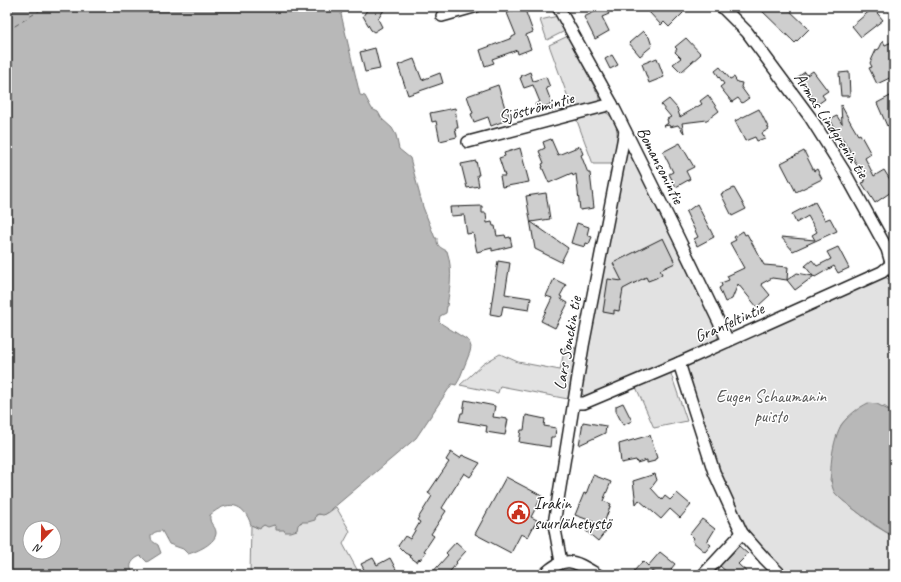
<svg xmlns="http://www.w3.org/2000/svg" width="901" height="582" font-family="Caveat,sans-serif">
	<style>
		.green { fill: #e2e2e2; stroke: #7f7f7f }
		.water { fill: #b8b8b8; stroke: #7a7a7a; fill-rule: evenodd }
		.lines { fill: none; stroke-linecap: round; stroke-linejoin: round }
		.ferry { stroke: #5a5a5a; stroke-width: 1; stroke-dasharray: 5 4; stroke-linecap: butt }
		.building { fill: #cecece; stroke: #1c1c1c }
		.minor-casing { stroke: #1c1c1c; stroke-width: 14 }
		.minor { stroke: #fff; stroke-width: 11 }
		.labels { text-anchor: middle; stroke-width: 3; stroke-linejoin: round; paint-order: stroke }
		.street-label { font-size: 17px; fill: #1c1c1c; stroke: #fff }
		.park-label { font-size: 17px; fill: #575757; stroke: #fff }
		.poi-label { font-size: 17px; fill: #1c1c1c; stroke: #fff; text-anchor: start }
	</style>
	<rect width="100%" height="100%" fill="#fff"/>
	<filter id="ink" filterUnits="userSpaceOnUse"><feTurbulence type="fractalNoise" baseFrequency=".025" numOctaves="2"/><feDisplacementMap in="SourceGraphic" scale="8" xChannelSelector="R" yChannelSelector="G"/><feConvolveMatrix kernelMatrix="1 2 1 2 8 2 1 2 1" color-interpolation-filters="sRGB"/></filter>
	<g filter="url(#ink)">
		<g class="green">
			<path d="M558 16 565 31 547 40 540 20Z"/>
			<path d="M568 36 600 98V102L573 111 549 45Z"/>
			<path d="M605 112C624 122 616 148 612 164H593L576 118Z"/>
			<path d="M626 150 630 151 718 327C719 333 720 338 714 341L587 397 582 394 581 389Z"/>
			<path d="M885 277 890 280 894 285V413L884 406 847 418 841 425 835 443 830 480 841 499 874 525 894 537V575H786L749 535 729 499 686 376V365Z"/>
			<path d="M565 347 576 348 568 399 500 386 498 393 460 385 483 364 500 354 518 362 560 370Z"/>
			<path d="M670 371 687 421 654 428 636 387Z"/>
			<path d="M336 507 350 531 343 544 360 575H250L251 525 258 528 264 525H274L278 530C293 529 303 521 316 515 319 514 322 515 325 514 329 513 333 509 336 507Z"/>
		</g>
		<g class="water">
			<path d="M7 7H346L341 14 360 95 365 96 372 109 378 112 382 119 392 128 396 135 399 149 410 158 423 207 435 238H437C436 246 441 248 447 251 454 272 449 292 446 313L440 316 439 321 442 324 469 341 471 347 470 352 459 380 456 385 452 384 416 438 326 514 323 515 319 514 316 515 315 520 308 522H301L298 525 297 530 291 532H285L284 530H276V526L274 525 268 527 264 525 261 527 260 529 251 525C244 502 227 500 210 515 209 526 215 524 216 532 217 543 196 552 188 554L183 549 169 544 162 531C158 531 153 532 151 536 151 542 154 542 158 545L161 553 147 562 141 556C136 557 129 563 131 569 132 571 134 573 135 575H7ZM30 528H54V552H30Z"/>
			<path d="M868 403 877 404 894 413V537C879 528 865 518 851 507 846 503 839 498 835 493 826 480 833 436 842 424 849 415 858 408 868 403Z"/>
		</g>
		<g class="lines">
			<path class="ferry" d="M7 31 45 7"/>
		</g>
		<g class="building">
			<path d="M369 7H386L378 19 382 27 374 32 371 30 363 16Z"/>
			<path d="M522 7H524L533 32 526 35 531 49 518 54 517 50 492 59 494 63 485 66 480 50 512 38V37L516 35 507 13Z"/>
			<path d="M604 7H605L609 14 602 17 609 31 595 39 584 17Z"/>
			<path d="M655 7H677L683 13 669 27 664 22 661 25 649 12Z"/>
			<path d="M758 7H786L809 29 795 43Z"/>
			<path d="M873 8 883 20 861 37 852 26Z"/>
			<path d="M643 31 649 37 652 46 640 56 629 43Z"/>
			<path d="M686 38 701 54 681 72 673 64 681 58 675 52 677 49 675 47Z"/>
			<path d="M883 41 885 45 894 41V76L877 84 869 68 872 67 870 63 876 50 879 49Z"/>
			<path d="M375 48 380 69 365 72 360 52Z"/>
			<path d="M612 55 618 65 610 69 605 59Z"/>
			<path d="M657 58 664 77 649 83 642 64Z"/>
			<path d="M414 59 422 80 440 73 443 83 408 95 398 65Z"/>
			<path d="M720 67 730 79 734 77 737 82 742 83 741 87 749 98 742 103 738 98 732 102 720 87 724 84 715 71Z"/>
			<path d="M813 71 828 91 822 95 825 99 818 104 798 77 805 72 807 75Z"/>
			<path d="M530 72 533 81 546 77 550 87 546 88 552 104 546 106 547 109 539 112 535 104 540 102 533 85 524 88 520 78 522 77 521 76Z"/>
			<path d="M849 72 850 96H841L839 73Z"/>
			<path d="M498 85 505 108 506 107 510 117 506 119 507 120 491 126 488 117 474 122 471 114 473 113 467 96Z"/>
			<path d="M894 94V137L888 125 887 126 877 103Z"/>
			<path d="M708 95 719 111 707 120 682 123 684 133 678 125 670 127 669 125 664 126 668 123 667 119 671 117 661 105 669 99 677 108 680 117 702 104 700 101Z"/>
			<path d="M841 105 852 125 858 135 860 134 871 154 865 158 874 176 884 170 894 186V190L875 203 862 183 865 182 848 147H847L842 138 840 139 830 119 837 116 842 124Z"/>
			<path d="M455 108 458 128H455L457 137 440 141 436 121 432 122 430 113Z"/>
			<path d="M759 109 769 129 762 133 765 138 757 141 755 137 745 141 735 121Z"/>
			<path d="M551 139 558 155 580 146 583 154 581 155 588 173H590L594 208 580 210 576 174 573 176 572 173 549 183 542 167H543L542 164 544 163 539 151 545 148 543 142Z"/>
			<path d="M680 143 694 167 686 171 690 179 676 187 669 174 673 172 663 152Z"/>
			<path d="M520 148 529 182 502 187 500 176H505L499 158 505 156 504 153Z"/>
			<path d="M804 151 814 171 817 169 822 179 796 192 781 163Z"/>
			<path d="M476 161 479 175H477L479 186 467 188 461 164Z"/>
			<path d="M734 188 746 209 732 216 721 194Z"/>
			<path d="M546 193 550 219 531 222 568 248 561 262 535 249 526 196Z"/>
			<path d="M815 202 825 220 830 218 837 231 793 251 781 237 815 240 812 235 817 232 808 216 796 223 792 214Z"/>
			<path d="M697 204 714 237 697 246 694 239 698 237 686 212Z"/>
			<path d="M482 206V213H486L487 223 492 222 493 226H495L497 236 505 235 506 238 510 237 512 246 492 251V248L477 252 473 233 467 234 464 215 451 216 450 207Z"/>
			<path d="M577 223 589 227 587 235 592 237 589 244 586 243 585 247 571 243Z"/>
			<path d="M743 231 745 235 747 234 764 265 788 267 787 280 772 278 761 284 770 295 757 307 738 284 732 299 725 302 719 288 722 286 721 283 729 280 727 276 744 268 730 243 736 240 734 237Z"/>
			<path d="M663 238 675 263 660 270 662 274 656 278 648 281 646 277 623 289 619 311 614 310V314L603 312 608 279 622 281 613 263Z"/>
			<path d="M838 247 849 268 838 273 834 266 815 277 814 276 795 290 787 280 797 273 813 276 805 266 812 260 817 266 831 259 827 252Z"/>
			<path d="M498 261 510 263 505 294 531 298 529 310 503 306 501 316 490 314Z"/>
			<path d="M554 279 566 285 560 296 562 297 561 299 568 303 555 328 541 321 552 298 546 296Z"/>
			<path d="M465 400 495 406 493 417 508 419 505 435 486 432 487 426 459 421 461 413H463Z"/>
			<path d="M623 403 632 421 623 425 616 411V406Z"/>
			<path d="M526 415 545 419 544 426 556 428 555 437H551L550 447 519 442 521 430H524Z"/>
			<path d="M583 422 606 426 605 433 579 445Z"/>
			<path d="M650 435 657 458 655 459V461L647 463V460L637 463 636 460 621 463 619 444Z"/>
			<path d="M451 452 460 458 462 455 480 463 470 477 464 473 442 508 446 511 431 534 434 536 424 551 426 552 420 560 419 559 417 562 410 557 411 556 405 553 398 546 405 536 410 539 420 522 417 520 432 496 428 493 449 462 446 460Z"/>
			<path d="M655 474 657 480 651 488 662 500 665 496 670 500 677 493 691 505 680 518 670 509 661 519 639 500 636 504 633 481Z"/>
			<path d="M593 475 611 482 603 501 611 504 604 523 609 527 598 541 586 531 594 522 575 515 584 493 586 494Z"/>
			<path d="M506 477 542 496 531 517 537 520 528 537 521 534 511 553 475 534Z"/>
			<path d="M702 519 715 529 707 542 711 545 705 552 692 541 694 538 690 534Z"/>
			<path d="M456 542 466 551 456 562 457 563 447 575H430L448 555 446 553Z"/>
			<path d="M739 546 748 554 738 564 750 575H730L720 566Z"/>
			<path d="M660 552 675 564 671 569 677 575H657L652 571 649 575H639L634 571 643 561 648 566Z"/>
			<path d="M373 558 377 565 390 558 399 575H367L361 564Z"/>
		</g>
		<g class="lines">
			<defs>
				<g id="minor">
					<path d="M558 7 612 104 678 237 728 341"/>
					<path d="M722 7 747 32 810 117 844 171 887 249 894 273"/>
					<path d="M442 16 474 7"/>
					<path d="M468 142 612 104"/>
					<path d="M679 363 714 472 735 518 742 533 765 559 781 575"/>
					<path d="M574 403H584L679 363 882 272 894 262"/>
					<path d="M561 562 554 524 583 346 625 131"/>
					<path d="M544 575C565 553 576 562 598 575"/>
					<path d="M703 575 742 533"/>
				</g>
			</defs>
			<use href="#minor" class="minor-casing"/>
			<use href="#minor" class="minor"/>
		</g>
	</g>
	<defs>
		<symbol id="civic-ring" viewBox="-11 -11 22 22"><circle r="9.5" fill="#fff" stroke="#c8321e" stroke-width="1.5"/><path d="M-.6-6.5H3V-4.5H.6V-3L4-1V1h2V6H-6V1h2V-1L-.6-3ZM-1.2 2.5V6h2.4V2.5Z" fill="#c8321e"/></symbol>
	</defs>
	<g fill-rule="evenodd">
		<use href="#civic-ring" x="506" y="500" width="25" height="25"/>
	</g>
	<g class="labels">
		<g class="street-label">
			<text transform="translate(536 107) rotate(-15)" y="6">Sjöströmintie</text>
			<text transform="translate(832 125) rotate(57)" y="6">Armas Lindgrenin tie</text>
			<text transform="translate(661 165) rotate(63)" y="6">Bomansonintie</text>
			<text transform="translate(729 322) rotate(-24)" y="6">Granfeltintie</text>
			<text transform="translate(567 343) rotate(-80)" y="6">Lars Sonckin tie</text>
		</g>
		<g class="park-label">
			<text x="771" y="402">Eugen Schaumanin<tspan x="771" dy="20">puisto</tspan></text>
		</g>
		<g class="poi-label">
			<text x="534" y="509">Irakin<tspan x="534" dy="20">suurlähetystö</tspan></text>
		</g>
	</g>
	<rect width="901" height="582" fill="none" stroke="#fff" stroke-width="24"/>
	<rect x="12" y="12" width="877" height="558" fill="none" stroke="#1c1c1c" stroke-width="1.5" filter="url(#ink)"/>
	<g transform="translate(42 540) rotate(202)"><circle r="19" fill="#ffffff" stroke="#a4a4a4"/>
	<path d="M0-3L7 15L0 10L-7 15Z" fill="#c8321e"/>
	<text y="-6" font-size="11" font-weight="bold" text-anchor="middle" fill="#1c1c1c">N</text>
	</g>
</svg>
